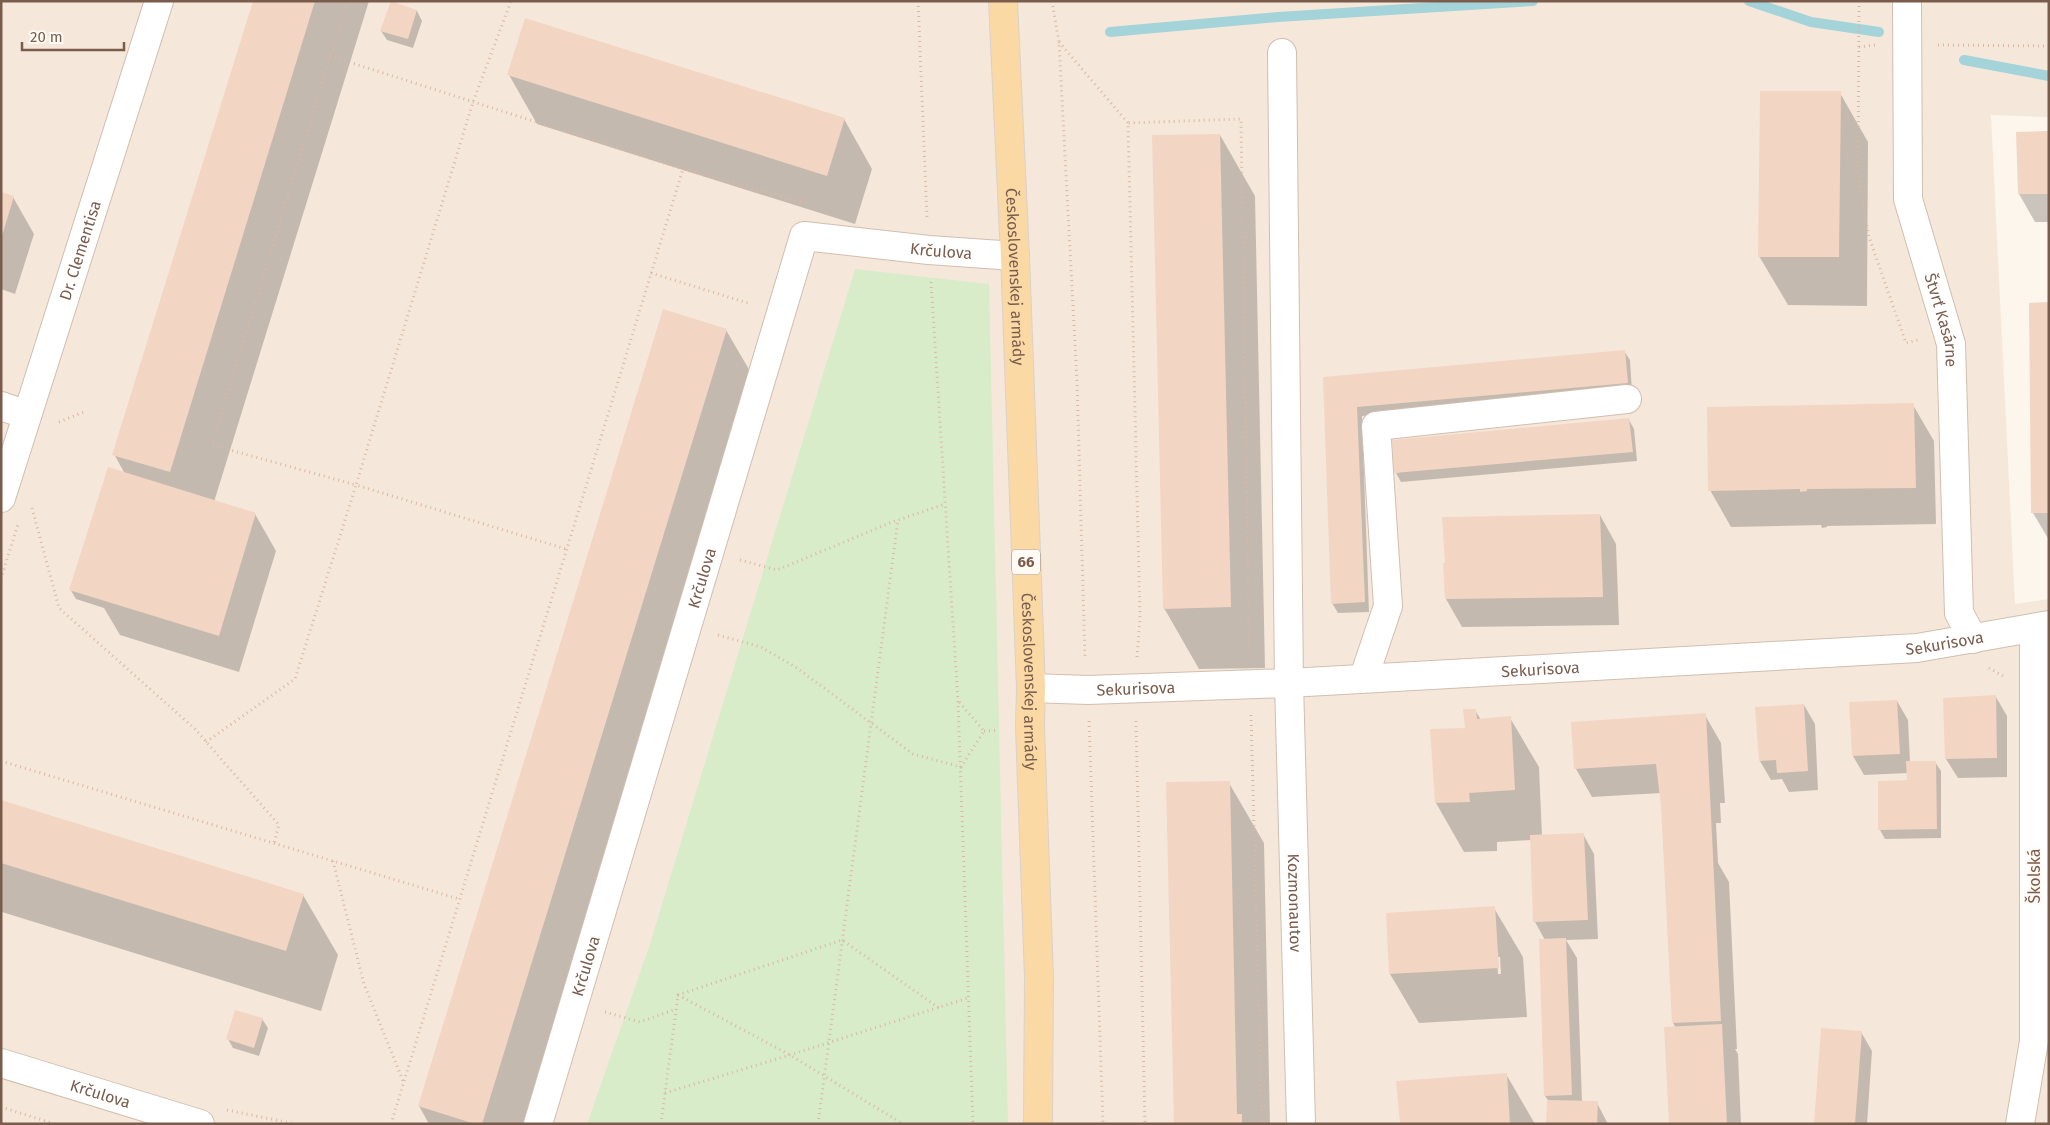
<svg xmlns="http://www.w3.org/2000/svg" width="2050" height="1125" font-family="'Fira Sans',sans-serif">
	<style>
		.residential { fill: #f5e8da }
		.green { fill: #d8ecc9 }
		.shadow { fill: #0003; fill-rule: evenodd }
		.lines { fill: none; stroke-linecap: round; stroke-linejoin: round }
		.stream { stroke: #a5d3da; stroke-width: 10 }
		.building { fill: #f3d5c3 }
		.minor-casing { stroke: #d1beb0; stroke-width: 30 }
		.major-casing { stroke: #dad1cd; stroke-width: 30 }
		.path { stroke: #d9b8a5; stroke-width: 3; stroke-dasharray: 1 4; stroke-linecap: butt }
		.minor { stroke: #fff; stroke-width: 28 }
		.major { stroke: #fbd9a5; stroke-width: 28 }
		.labels { text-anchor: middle; stroke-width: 4.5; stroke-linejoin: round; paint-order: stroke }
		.shield { fill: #fffaf3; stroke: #a28b7f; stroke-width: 1 }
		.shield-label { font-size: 15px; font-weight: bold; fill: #7a5c4d }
		.street-label { font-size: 16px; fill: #7a5c4d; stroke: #fffaf3 }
	</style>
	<rect width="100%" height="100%" fill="#fdf6ec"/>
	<path class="residential" d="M1 1H2049V117L1991 115 2015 604 2049 599V1124H1Z"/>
	<path class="green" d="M855 269 989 284 1008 1124H587L649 947Z"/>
	<g class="shadow">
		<path d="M254 1H369L214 502 255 514 276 551 239 672 120 635 104 608 76 599 70 589 125 474 114 454Z"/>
		<path d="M392 3 417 11 422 21 413 48 387 40 381 31Z"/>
		<path d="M509 75 844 119 872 169 855 224 537 124Z"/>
		<path d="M1840 93 1868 142 1867 306 1788 305 1759 256Z"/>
		<path d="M2049 132V222H2035L2019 194 2018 133Z"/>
		<path d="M1220 135 1255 196 1265 668 1199 669 1164 608Z"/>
		<path d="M1 194 13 197 34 234 15 294 1 289Z"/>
		<path d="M2049 304V540L2033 513Z"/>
		<path d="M726 330 761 390 535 1124H429L419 1106Z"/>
		<path d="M1624 351 1630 360 1632 392 1362 416 1369 612 1338 613 1332 603 1325 378Z"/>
		<path d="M1913 405 1934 441 1936 524 1827 526V527L1822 528 1821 525 1731 527 1710 490Z"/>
		<path d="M1629 420 1634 429 1637 461 1401 482 1396 473Z"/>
		<path d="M1600 515 1616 544 1619 625 1462 627 1446 599Z"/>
		<path d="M1996 697 2007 716V777L1958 778 1946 759Z"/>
		<path d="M1897 701 1908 720 1910 762H1935L1941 771V838L1885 839 1880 830 1908 782V773L1864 775 1853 756 1850 703Z"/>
		<path d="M1804 705 1815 724 1818 790 1789 792 1782 779 1771 780 1760 761Z"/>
		<path d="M1475 710 1481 720 1510 718 1539 767 1542 836 1583 834 1594 854 1598 939 1566 940 1577 958 1582 1102 1597 1103 1608 1124H1547L1548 1100 1545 1096V940L1535 922 1531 840 1497 842V851L1464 852 1436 803Z"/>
		<path d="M1705 715 1721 743 1725 803H1720L1721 823H1716L1718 863 1729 882 1737 1049H1735L1738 1054 1741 1124H1670L1676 1028 1673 1023 1661 793 1592 797 1576 769 1572 723Z"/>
		<path d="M1229 783 1264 843 1270 1124H1175Z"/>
		<path d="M1 801 303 895 338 955 321 1011 2 912Z"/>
		<path d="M1494 908 1523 957 1527 1017 1419 1023 1390 974 1387 914ZM1497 957H1500L1501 974H1498Z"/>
		<path d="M262 1019 268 1028 259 1056 233 1048 228 1039Z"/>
		<path d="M1861 1032 1872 1051 1867 1124H1815Z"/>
		<path d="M1506 1074 1535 1124H1401Z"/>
	</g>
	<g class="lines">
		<g class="stream">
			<path d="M1749 1 1811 22 1879 32"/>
			<path d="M1110 32 1278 17 1533 1"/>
			<path d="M1964 60 2049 76"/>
		</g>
	</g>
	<g class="building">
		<path d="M253 1H315L170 472 112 455Z"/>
		<path d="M391 1 417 10 408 39 380 31Z"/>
		<path d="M525 18 845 118 827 176 507 75Z"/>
		<path d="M1760 91H1841L1839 257H1758Z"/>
		<path d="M2049 131V194H2018L2016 132Z"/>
		<path d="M1220 134 1231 607 1163 609 1152 135Z"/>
		<path d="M1 192 14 196 2 236 1 235Z"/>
		<path d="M2049 302V513H2031L2029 303Z"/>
		<path d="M663 309 727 329 482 1124H475L418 1106Z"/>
		<path d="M1625 350 1628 383 1357 407 1365 602 1331 604 1323 377Z"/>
		<path d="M1914 403 1916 488 1807 489V491L1800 492V489L1708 491 1707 407Z"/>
		<path d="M1629 418 1633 452 1394 473 1392 440Z"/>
		<path d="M108 467 256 513 219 636 69 590Z"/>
		<path d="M1600 514 1603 597 1445 599 1443 563H1445L1442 517Z"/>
		<path d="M1996 695 1997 758 1945 759 1943 698Z"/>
		<path d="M1897 700 1900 754 1852 756 1849 702Z"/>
		<path d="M1804 704 1808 771 1777 773 1776 760 1759 761 1755 707Z"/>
		<path d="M1463 709H1476L1477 719 1511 716 1515 790 1469 793 1470 802 1435 803 1430 729 1465 728Z"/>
		<path d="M1706 713 1721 1021 1672 1023 1661 806 1656 764 1574 769 1571 722Z"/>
		<path d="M1906 761H1936L1937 829 1878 830V781L1907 780Z"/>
		<path d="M1230 781 1237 1114H1242V1124H1174L1166 782Z"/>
		<path d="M1 800 304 894 286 951 1 863Z"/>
		<path d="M1584 833 1588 920 1533 922 1530 835Z"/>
		<path d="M1495 906 1499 968 1389 974 1386 913Z"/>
		<path d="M1566 938 1572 1095 1544 1096 1539 939Z"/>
		<path d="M235 1010 263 1018 254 1048 226 1039Z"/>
		<path d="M1722 1024 1727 1124H1669L1664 1027Z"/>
		<path d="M1821 1028 1862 1031 1855 1124H1814Z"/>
		<path d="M1507 1073 1510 1124H1400L1396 1081Z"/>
		<path d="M1547 1100 1598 1101 1597 1124H1546Z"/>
	</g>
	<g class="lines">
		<defs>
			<g id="minor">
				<path id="s1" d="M1907 1 1908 199 1951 344 1959 613 1973 639"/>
				<path id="s2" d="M1282 53 1289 683 1301 1124"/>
				<path d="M1 406 27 415"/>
				<path id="s3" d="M1 498 159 1"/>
				<path d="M1364 677 1388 606 1376 426 1627 399"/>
				<path id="s4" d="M1031 688 1088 690 1289 683 1917 648 2049 625"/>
				<path id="s5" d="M1 1063 200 1124"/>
				<path id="s6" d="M538 1124 804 236 929 250 1015 256"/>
				<path d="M2020 1124 2034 1041V628"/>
			</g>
			<g id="major">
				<path id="s7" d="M1003 1 1015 256 1031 688 1030 727 1039 977 1038 1124"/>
			</g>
		</defs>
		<use href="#minor" class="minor-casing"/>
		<use href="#major" class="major-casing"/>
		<g class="path">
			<path d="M347 1 212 445 356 485 473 102 511 1"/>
			<path d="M918 1 927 218"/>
			<path d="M1052 1 1059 42 1077 382 1085 659"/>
			<path d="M1859 1 1858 175 1869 237 1906 343 1918 340"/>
			<path d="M1059 42 1128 123"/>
			<path d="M1938 45 2049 46"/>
			<path d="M1859 47 1876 45"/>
			<path d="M330 56 683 169"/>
			<path d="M651 273 751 304"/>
			<path d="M931 282 958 702 973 1124"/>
			<path d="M59 422 84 412"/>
			<path d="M32 508 59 608 195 729 279 825 274 843"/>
			<path d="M740 560 777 570 897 520"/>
			<path d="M1 579 18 524"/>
			<path d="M718 635 761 647 797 668 913 754 961 767 984 731 959 702"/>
			<path d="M1137 657 1140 618 1128 123 1241 119 1249 653"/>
			<path d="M1989 668 2003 676"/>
			<path d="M1251 715 1262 1124"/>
			<path d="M1089 721 1103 1124"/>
			<path d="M1136 721 1145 1124"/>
			<path d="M984 731 998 730"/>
			<path d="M206 742 295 679 356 485 566 549"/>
			<path d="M1 761 459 899"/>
			<path d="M333 861 364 984 403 1081"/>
			<path d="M678 995 790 1055 903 1124"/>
			<path d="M605 1012 640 1022 676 1009"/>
			<path d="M665 1093 790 1055 968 998"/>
			<path d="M1 1107 55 1124"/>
			<path d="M227 1110 295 1124"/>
			<path d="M391 1124 683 169 804 203"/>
			<path d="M661 1124 678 995 842 940 939 1008"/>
			<path d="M818 1124 898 520 945 504"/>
		</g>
		<use href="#minor" class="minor"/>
		<use href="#major" class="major"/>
	</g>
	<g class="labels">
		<rect class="shield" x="1012" y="549.5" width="28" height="25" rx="4"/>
		<g class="shield-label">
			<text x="1026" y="567">66</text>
		</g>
		<g class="street-label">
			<text dy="6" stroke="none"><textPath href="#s3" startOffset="260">Dr. Clementisa</textPath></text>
			<text dy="6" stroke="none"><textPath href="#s6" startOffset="1065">Krčulova</textPath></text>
			<text dy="6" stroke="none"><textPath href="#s7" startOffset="276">Československej armády</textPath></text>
			<text dy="6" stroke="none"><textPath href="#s1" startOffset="324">Štvrť Kasárne</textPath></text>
			<text dy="6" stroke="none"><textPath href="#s6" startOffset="570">Krčulova</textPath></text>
			<text dy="6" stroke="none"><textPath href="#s4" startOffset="915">Sekurisova</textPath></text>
			<text dy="6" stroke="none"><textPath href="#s4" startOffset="510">Sekurisova</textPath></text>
			<text dy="6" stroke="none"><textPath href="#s7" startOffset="681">Československej armády</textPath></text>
			<text dy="6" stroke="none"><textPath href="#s4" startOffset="105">Sekurisova</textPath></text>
			<text transform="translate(2034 876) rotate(-90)" y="6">Školská</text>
			<text dy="6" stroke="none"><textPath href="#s2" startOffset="850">Kozmonautov</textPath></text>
			<text dy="6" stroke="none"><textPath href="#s6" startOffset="165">Krčulova</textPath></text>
			<text dy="6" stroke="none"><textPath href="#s5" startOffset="104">Krčulova</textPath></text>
		</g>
	</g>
	<rect width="2050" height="1125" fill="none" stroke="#7a5c4d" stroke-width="5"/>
	<path d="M22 42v8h102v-8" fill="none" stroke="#7a5c4d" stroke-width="2.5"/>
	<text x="30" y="42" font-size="15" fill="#7a5c4d" stroke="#fffaf3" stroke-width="4" paint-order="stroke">20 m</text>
</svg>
